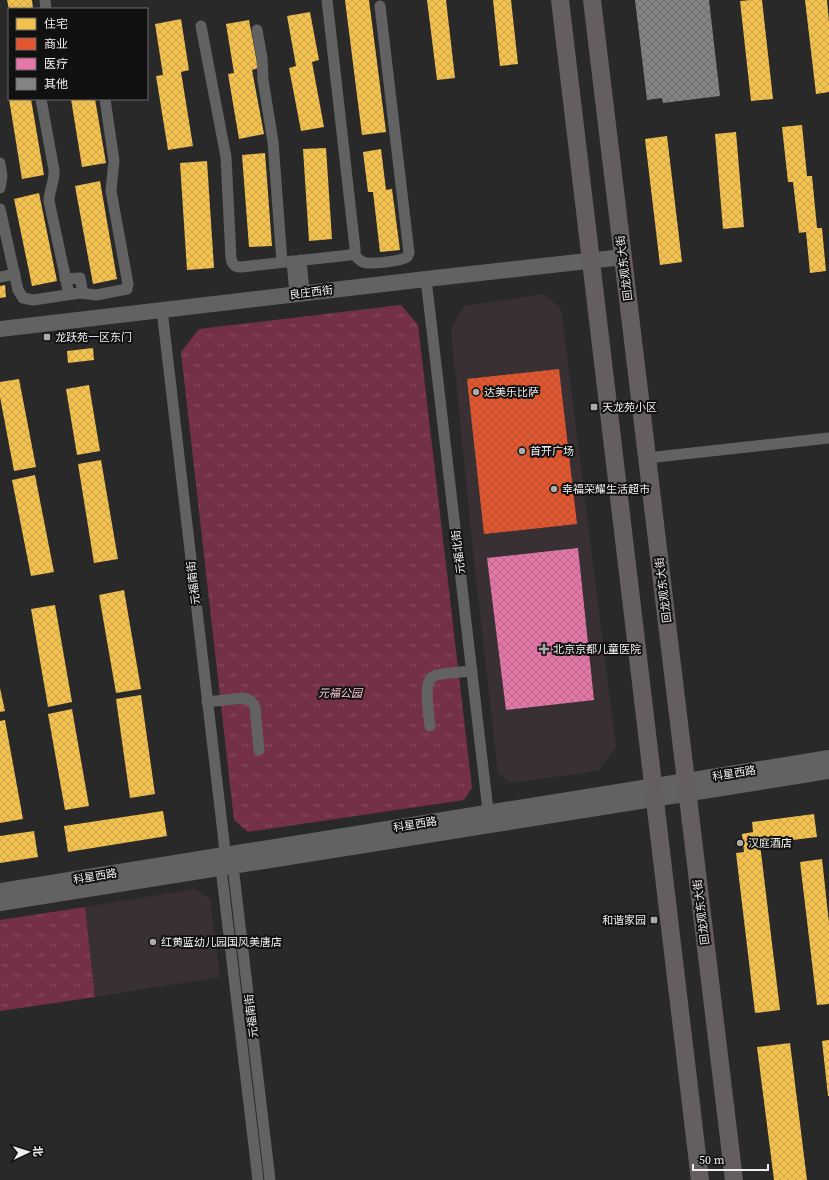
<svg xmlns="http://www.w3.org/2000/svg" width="829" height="1180" font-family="'Source Serif 4','Noto Sans SC',serif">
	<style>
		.built { fill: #383032 }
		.grass { fill: url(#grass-tufts) }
		.homes { fill: url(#homes-cross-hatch) }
		.shops { fill: url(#shops-cross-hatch) }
		.health { fill: url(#health-cross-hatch) }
		.building { fill: url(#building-cross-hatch) }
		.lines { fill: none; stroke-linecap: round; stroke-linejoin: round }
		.street { stroke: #636262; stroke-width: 11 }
		.secondary { stroke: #636262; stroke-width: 16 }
		.primary { stroke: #645e60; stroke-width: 18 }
		.poi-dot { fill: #aba9aa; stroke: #121111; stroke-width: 1.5 }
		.labels { text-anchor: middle; stroke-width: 4; stroke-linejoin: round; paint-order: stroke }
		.street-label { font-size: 11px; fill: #f0eeef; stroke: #121111 }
		.poi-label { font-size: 11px; fill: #f0eeef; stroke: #121111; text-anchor: start }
		.park-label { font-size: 11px; font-style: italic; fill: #f5c5d0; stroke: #121111 }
	</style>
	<defs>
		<pattern id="grass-tufts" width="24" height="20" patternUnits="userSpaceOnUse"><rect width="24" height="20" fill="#743046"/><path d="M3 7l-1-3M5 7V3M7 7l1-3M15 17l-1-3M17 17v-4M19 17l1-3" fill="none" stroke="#884e61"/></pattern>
		<pattern id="homes-cross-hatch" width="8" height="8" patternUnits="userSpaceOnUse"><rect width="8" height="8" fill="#f2c14e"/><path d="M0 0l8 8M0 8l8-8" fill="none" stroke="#c8a24c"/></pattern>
		<pattern id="shops-cross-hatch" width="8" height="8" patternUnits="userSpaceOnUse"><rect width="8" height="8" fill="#e4572e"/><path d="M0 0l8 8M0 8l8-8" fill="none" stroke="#ad5137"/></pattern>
		<pattern id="health-cross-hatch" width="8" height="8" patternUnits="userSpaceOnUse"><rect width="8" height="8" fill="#e377a8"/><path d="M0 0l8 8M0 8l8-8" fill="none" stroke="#b4698b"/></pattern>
		<pattern id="building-cross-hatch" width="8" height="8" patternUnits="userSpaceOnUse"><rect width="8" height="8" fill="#858484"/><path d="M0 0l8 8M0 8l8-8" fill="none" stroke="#6d6c6c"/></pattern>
	</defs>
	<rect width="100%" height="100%" fill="#2a2929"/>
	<g class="built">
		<path d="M544 294 561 309 616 747 598 771 509 783 498 773 473 552 451 330 464 306Z"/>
		<path d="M194 889 210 899 220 977 95 997 85 907Z"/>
	</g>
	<g class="grass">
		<path d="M401 305 418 325 472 788 464 800 248 832 234 820 181 352 199 329Z"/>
		<path d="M85 907 95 997 0 1011V920Z"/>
	</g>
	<g class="homes">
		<path d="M7 0H32L33 9H9Z"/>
		<path d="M345 0H369L386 132 362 135Z"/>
		<path d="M427 0H446L455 78 437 80Z"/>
		<path d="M493 0H511L518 64 500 66Z"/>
		<path d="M751 0H762L773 99 751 101 740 1Z"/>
		<path d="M805 0H827L829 22V92L816 94Z"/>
		<path d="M310 12 319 60 312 62 324 127 301 131 289 68 296 66 287 16Z"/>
		<path d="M181 19 189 70 181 72 193 146 168 150 156 76 163 75 155 24Z"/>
		<path d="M249 20 258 68 252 70 264 134 239 139 228 74 234 73 226 24Z"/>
		<path d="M9 99H31L44 175 22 179Z"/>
		<path d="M71 99H95L106 163 82 167Z"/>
		<path d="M802 125 807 176H812L817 228H822L826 271 810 273 806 232 799 233 793 182H788L782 127Z"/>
		<path d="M736 132 744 227 723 229 715 134Z"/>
		<path d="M667 136 682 262 660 265 645 139Z"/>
		<path d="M326 148 332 239 309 241 303 149Z"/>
		<path d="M381 149 386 190 392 189 400 250 380 252 373 192H368L363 152Z"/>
		<path d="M265 153 272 246 249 247 242 155Z"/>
		<path d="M207 161 214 268 187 270 180 163Z"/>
		<path d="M100 181 117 279 93 284 75 186Z"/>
		<path d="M39 193 57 281 32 286 14 199Z"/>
		<path d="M5 285 6 297 0 298V286Z"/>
		<path d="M93 348 94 360 68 363 67 351Z"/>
		<path d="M19 379 36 467 14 471 0 397V382Z"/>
		<path d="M89 385 100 451 77 455 66 389Z"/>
		<path d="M101 460 118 559 94 563 78 464Z"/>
		<path d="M35 475 54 572 31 576 12 480Z"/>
		<path d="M124 590 141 689 116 693 99 595Z"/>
		<path d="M55 605 72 702 48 707 31 609Z"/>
		<path d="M0 688 5 711 0 712Z"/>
		<path d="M141 695 155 794 130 798 116 699Z"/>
		<path d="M72 709 89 806 65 810 48 714Z"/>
		<path d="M5 720 23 819 0 823V721Z"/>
		<path d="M163 811 167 836 68 852 64 826Z"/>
		<path d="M814 814 817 837 760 844 780 1010 755 1013 736 853 744 852 742 834 753 832 752 822Z"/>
		<path d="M34 831 38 857 0 863V836Z"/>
		<path d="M822 859 829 923V1004L817 1005 800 862Z"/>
		<path d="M829 1040V1096H828L822 1041Z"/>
		<path d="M790 1043 807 1180H774L757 1047Z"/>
	</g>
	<path class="shops" d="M559 369 577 524 484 534 467 379Z"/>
	<path class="health" d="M578 548 594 700 506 710 487 558Z"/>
	<path class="building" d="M635 0H709L720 96 663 103 662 98 647 100Z"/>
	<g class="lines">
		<g class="street">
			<path d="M45 0 46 9"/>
			<path d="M201 26 226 157 231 258C232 264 235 267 241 267L350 255 355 252V248L327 0"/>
			<path d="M257 30 262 58 263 80 273 142 282 262"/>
			<path d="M41 99 54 170C55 181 49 190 49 201L69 294"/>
			<path d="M0 163 2 176 0 188"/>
			<path d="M0 209 18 290 23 298 33 300 80 293 96 295 127 289 128 284 111 191 114 161 105 99"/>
			<path d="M354 253C356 257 359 260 363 262 370 265 401 261 407 257L409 253 380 6"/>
			<path d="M301 260 304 293"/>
			<path d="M292 261 295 294"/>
			<path d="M0 277 15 274"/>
			<path d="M65 279 80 278 83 293"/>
			<path d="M426 279 489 819"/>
			<path d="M162 310 224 842 225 855 221 868 258 1180"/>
			<path d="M647 458 829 438"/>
			<path d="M207 702 242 698C249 699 253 701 255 707L259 750"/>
			<path d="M430 726C429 715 423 684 432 677 437 673 464 672 472 671"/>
			<path d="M229 860 233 866 270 1180"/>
		</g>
		<g class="secondary">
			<path d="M0 329 426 279 623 257"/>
			<path d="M0 891 829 758"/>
			<path d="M0 903 829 771"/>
		</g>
		<g class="primary">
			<path d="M560 0 700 1180"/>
			<path d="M592 0 734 1180"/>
		</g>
	</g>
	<g class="poi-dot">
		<rect x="43" y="333" width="8" height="8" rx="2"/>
		<circle cx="476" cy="392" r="4"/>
		<rect x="590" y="403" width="8" height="8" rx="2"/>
		<circle cx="522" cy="451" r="4"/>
		<circle cx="554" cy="489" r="4"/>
		<path d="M542 643h4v4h4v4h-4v4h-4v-4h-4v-4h4z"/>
		<circle cx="740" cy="843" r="4"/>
		<rect x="650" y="916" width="8" height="8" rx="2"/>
		<circle cx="153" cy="942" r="4"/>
	</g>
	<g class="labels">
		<g class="street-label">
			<text transform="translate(624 268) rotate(-97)" y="4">回龙观东大街</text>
			<text transform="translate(311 292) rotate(-7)" y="4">良庄西街</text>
			<text transform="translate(458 552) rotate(-97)" y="4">元福北街</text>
			<text transform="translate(193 583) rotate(-97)" y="4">元福南街</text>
			<text transform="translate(663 590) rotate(-97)" y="4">回龙观东大街</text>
			<text transform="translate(734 773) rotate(-9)" y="4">科星西路</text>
			<text transform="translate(415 824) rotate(-9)" y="4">科星西路</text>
			<text transform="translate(95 876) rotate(-9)" y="4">科星西路</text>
			<text transform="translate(701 912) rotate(-97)" y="4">回龙观东大街</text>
			<text transform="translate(251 1016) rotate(-97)" y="4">元福南街</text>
		</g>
		<g class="poi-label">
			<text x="55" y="341">龙跃苑一区东门</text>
			<text x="484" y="396">达美乐比萨</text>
			<text x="602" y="411">天龙苑小区</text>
			<text x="530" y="455">首开广场</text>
			<text x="562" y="493">幸福荣耀生活超市</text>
			<text x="553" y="653">北京京都儿童医院</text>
			<text x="748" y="847">汉庭酒店</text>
			<text x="646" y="924" text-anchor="end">和谐家园</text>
			<text x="161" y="946">红黄蓝幼儿园国风美唐店</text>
		</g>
		<g class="park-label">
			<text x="340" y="697">元福公园</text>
		</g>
	</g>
	<rect x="8" y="8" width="140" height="92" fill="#121111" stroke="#6b696a"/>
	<rect x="16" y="18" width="20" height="12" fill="#f2c14e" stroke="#6b696a"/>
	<text x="44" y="28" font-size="12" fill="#f0eeef">住宅</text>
	<rect x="16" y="38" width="20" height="12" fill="#e4572e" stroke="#6b696a"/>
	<text x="44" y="48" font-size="12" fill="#f0eeef">商业</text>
	<rect x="16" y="58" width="20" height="12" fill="#e377a8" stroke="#6b696a"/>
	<text x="44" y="68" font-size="12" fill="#f0eeef">医疗</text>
	<rect x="16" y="78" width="20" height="12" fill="#858484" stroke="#6b696a"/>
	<text x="44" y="88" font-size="12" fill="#f0eeef">其他</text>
	<g transform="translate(28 1152) rotate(86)" stroke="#121111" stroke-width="3" paint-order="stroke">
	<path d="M0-3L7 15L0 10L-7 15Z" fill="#f0eeef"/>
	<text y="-6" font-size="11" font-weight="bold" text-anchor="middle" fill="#f0eeef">北</text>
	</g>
	<path d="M693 1164v6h75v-6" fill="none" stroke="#f0eeef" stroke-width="2"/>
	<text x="699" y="1164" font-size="12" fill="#f0eeef" stroke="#121111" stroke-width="3" paint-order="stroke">50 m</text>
</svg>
